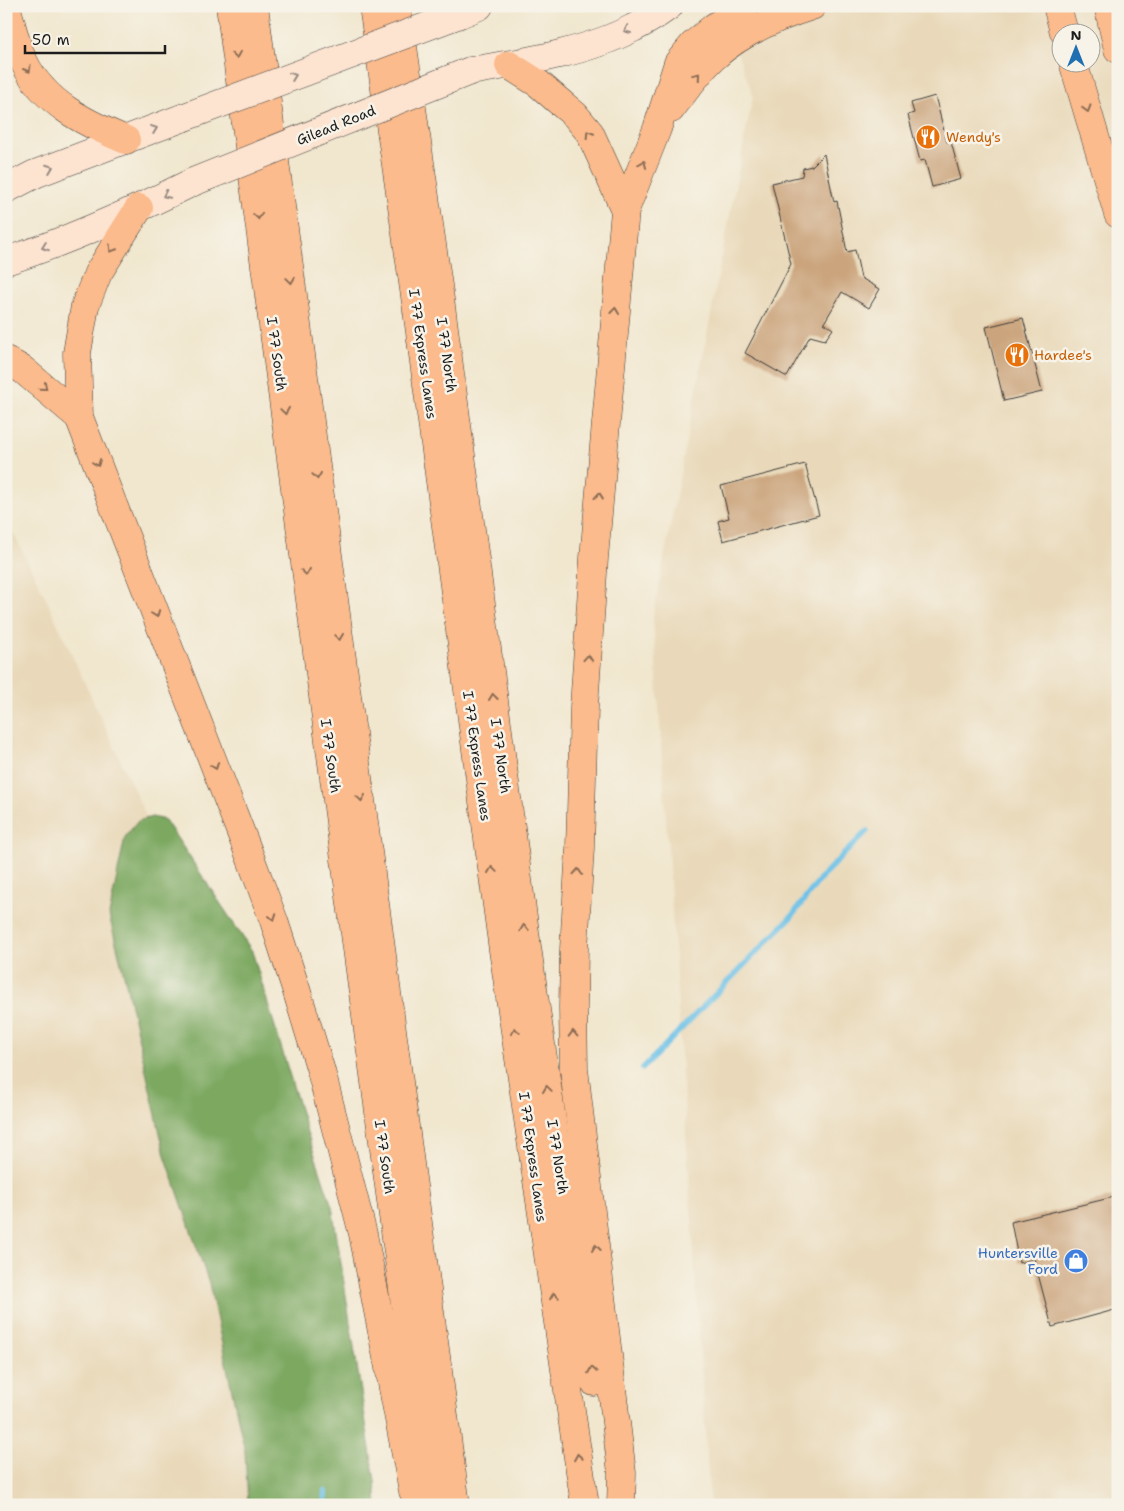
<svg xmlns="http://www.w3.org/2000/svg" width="1124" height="1511" font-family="'Shantell Sans',sans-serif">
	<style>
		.built { fill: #e9d9ba; fill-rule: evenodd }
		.forest { fill: #7ca860; stroke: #4c623e }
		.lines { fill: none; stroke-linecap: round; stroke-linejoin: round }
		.stream { stroke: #6ac1e7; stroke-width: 5.5 }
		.building { fill: #cba47d }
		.secondary-casing { stroke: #3c3a37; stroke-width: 29 }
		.primary-casing { stroke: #3c3a37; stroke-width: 29 }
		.highway-casing { stroke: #3c3a37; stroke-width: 29 }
		.secondary { stroke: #fde4d1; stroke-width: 28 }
		.primary { stroke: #fbbb8c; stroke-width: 28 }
		.highway { stroke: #fbbb8c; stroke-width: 28 }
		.secondary-bridge-casing { stroke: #3c3a37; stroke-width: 29; stroke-linecap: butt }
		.secondary-bridge { stroke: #fde4d1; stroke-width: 28 }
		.oneway { stroke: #988a80 }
		.oneway2 { stroke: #8c6c54 }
		.labels { text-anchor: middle; stroke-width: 5; stroke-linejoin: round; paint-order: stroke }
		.street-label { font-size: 14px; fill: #1c1c1c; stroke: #f7f3e8 }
		.food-label { font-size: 14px; fill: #c56008; stroke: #f7f3e8; text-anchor: start }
		.shop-label { font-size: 14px; fill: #366cbe; stroke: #f7f3e8; text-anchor: end }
	</style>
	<rect width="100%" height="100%" fill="#f7f3e8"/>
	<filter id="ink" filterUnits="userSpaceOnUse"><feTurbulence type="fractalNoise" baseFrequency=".02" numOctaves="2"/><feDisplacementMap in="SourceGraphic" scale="10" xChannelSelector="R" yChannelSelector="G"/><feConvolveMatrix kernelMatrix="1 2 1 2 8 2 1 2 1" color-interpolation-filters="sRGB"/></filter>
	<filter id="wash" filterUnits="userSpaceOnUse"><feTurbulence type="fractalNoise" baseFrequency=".0096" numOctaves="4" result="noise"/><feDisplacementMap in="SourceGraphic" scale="20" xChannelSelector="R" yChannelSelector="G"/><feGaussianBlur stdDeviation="1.12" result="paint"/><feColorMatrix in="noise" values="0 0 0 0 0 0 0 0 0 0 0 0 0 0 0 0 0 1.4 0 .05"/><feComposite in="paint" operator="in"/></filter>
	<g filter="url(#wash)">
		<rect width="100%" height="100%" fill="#f1e7cf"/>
		<g class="built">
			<path d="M720 6H1118V1505H710L653 616 753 95ZM1062 32H1092V62H1062Z"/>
			<path d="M6 518 49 605 168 864 303 1505H6Z"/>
		</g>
		<path class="forest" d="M152 817 165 820 252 951 307 1132 332 1206 375 1481 377 1505H248L245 1452 209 1283 165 1155 124 975 109 915 125 837 138 821Z"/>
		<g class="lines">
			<g class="stream">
				<path d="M643 1068 792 916 823 875 867 831"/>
				<path d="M325 1491 326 1505"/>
			</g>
		</g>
		<g id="blocks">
			<g class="building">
				<path d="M935 96 947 142H951L961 179 932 187 925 160 920 161 908 115 914 113 911 103Z"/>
				<path d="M824 154 834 202 837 201 847 252 855 250 861 278 880 289 869 308 842 292 824 323 833 329 825 340 810 336 787 377 745 353 791 264 772 183 802 176 803 168 812 166Z"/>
				<path d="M1023 318 1042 392 1004 401 986 327Z"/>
				<path d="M805 464 819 515 723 541 718 521 729 518 721 486Z"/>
				<path d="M1118 1196V1309L1052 1327 1034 1259 1019 1263 1011 1222Z"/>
			</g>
		</g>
	</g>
	<g filter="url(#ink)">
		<use href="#blocks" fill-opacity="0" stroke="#3c3a37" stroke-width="1"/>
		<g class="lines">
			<defs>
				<g id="secondary">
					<path d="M460 14 479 6"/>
					<path d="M470 71C523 62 585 53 633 28 646 22 658 14 669 6"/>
					<path d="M6 189 35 174 182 118"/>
					<path d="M6 261C71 240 132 212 193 182"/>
				</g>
				<g id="primary">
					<path d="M1057 6 1064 32"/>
					<path d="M1108 6 1118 49"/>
					<path d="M1073 62 1118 214"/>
				</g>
				<g id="highway">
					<path d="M6 6C12 24 15 45 24 62 44 103 85 123 126 140"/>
					<path d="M230 6 432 1505"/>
					<path d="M254 6 456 1505"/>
					<path d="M373 6 417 310 503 950 585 1505"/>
					<path d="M397 6 441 306 527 947 556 1148 594 1382"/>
					<path d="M509 65 539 84 555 98 575 115 590 133 625 210"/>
					<path d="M671 109C684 92 697 73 713 58 739 33 777 17 812 6"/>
					<path d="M139 208 98 273 85 306 77 353 79 417 246 846 274 921 297 992 321 1071 363 1234 413 1491"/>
					<path d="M6 360 23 370 79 417"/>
					<path d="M621 1505 622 1473 574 1069 573 1007 574 949 580 848 584 707 594 558 625 210 657 129 678 63 693 45 714 27 745 6"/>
				</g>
			</defs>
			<use href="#secondary" class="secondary-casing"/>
			<use href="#primary" class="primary-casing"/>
			<use href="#highway" class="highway-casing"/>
			<use href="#secondary" class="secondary"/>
			<use href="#primary" class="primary"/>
			<use href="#highway" class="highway"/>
			<defs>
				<g id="secondary-bridge">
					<path d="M182 118 460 14"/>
					<path d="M193 182 470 71"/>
				</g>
			</defs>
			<use href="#secondary-bridge" class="secondary-bridge-casing"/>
			<use href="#secondary-bridge" class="secondary-bridge"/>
		</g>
		<defs><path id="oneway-chevron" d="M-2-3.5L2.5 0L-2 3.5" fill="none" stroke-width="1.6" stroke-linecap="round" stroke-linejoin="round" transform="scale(1.25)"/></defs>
		<g class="oneway">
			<use href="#oneway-chevron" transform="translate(627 30) rotate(156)"/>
			<use href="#oneway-chevron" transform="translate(293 76) rotate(-21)"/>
			<use href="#oneway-chevron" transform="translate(154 129) rotate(-21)"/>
			<use href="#oneway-chevron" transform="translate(50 168) rotate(-21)"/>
			<use href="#oneway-chevron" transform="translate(166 195) rotate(154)"/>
			<use href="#oneway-chevron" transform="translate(45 247) rotate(160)"/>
		</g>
		<g class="oneway2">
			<use href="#oneway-chevron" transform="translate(236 55) rotate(82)"/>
			<use href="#oneway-chevron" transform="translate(28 69) rotate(60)"/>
			<use href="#oneway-chevron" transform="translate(697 76) rotate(-50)"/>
			<use href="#oneway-chevron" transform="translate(1087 109) rotate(74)"/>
			<use href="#oneway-chevron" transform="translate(589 134) rotate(-122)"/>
			<use href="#oneway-chevron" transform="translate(643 164) rotate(-68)"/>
			<use href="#oneway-chevron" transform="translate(258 216) rotate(82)"/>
			<use href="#oneway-chevron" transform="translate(112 249) rotate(123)"/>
			<use href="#oneway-chevron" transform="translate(291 280) rotate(82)"/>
			<use href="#oneway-chevron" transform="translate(615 311) rotate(-84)"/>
			<use href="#oneway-chevron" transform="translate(44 387) rotate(40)"/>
			<use href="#oneway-chevron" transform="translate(285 411) rotate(82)"/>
			<use href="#oneway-chevron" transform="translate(97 463) rotate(69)"/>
			<use href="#oneway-chevron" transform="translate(317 476) rotate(82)"/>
			<use href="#oneway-chevron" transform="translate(599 496) rotate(-85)"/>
			<use href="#oneway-chevron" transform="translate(306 572) rotate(82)"/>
			<use href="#oneway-chevron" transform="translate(156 614) rotate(69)"/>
			<use href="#oneway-chevron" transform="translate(339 637) rotate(82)"/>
			<use href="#oneway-chevron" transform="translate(588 658) rotate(-86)"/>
			<use href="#oneway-chevron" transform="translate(493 697) rotate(-97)"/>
			<use href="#oneway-chevron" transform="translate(215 766) rotate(69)"/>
			<use href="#oneway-chevron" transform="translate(361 798) rotate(82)"/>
			<use href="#oneway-chevron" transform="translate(492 870) rotate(-98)"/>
			<use href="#oneway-chevron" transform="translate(578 872) rotate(-87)"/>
			<use href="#oneway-chevron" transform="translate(273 917) rotate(70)"/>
			<use href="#oneway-chevron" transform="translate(524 928) rotate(-98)"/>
			<use href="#oneway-chevron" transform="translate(515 1031) rotate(-98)"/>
			<use href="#oneway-chevron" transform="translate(573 1034) rotate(-91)"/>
			<use href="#oneway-chevron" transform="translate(547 1089) rotate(-98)"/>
			<use href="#oneway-chevron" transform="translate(596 1248) rotate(-97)"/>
			<use href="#oneway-chevron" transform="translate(554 1296) rotate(-99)"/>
			<use href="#oneway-chevron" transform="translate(592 1370) rotate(-99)"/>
			<use href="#oneway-chevron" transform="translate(578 1457) rotate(-99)"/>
		</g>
	</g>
	<defs>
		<symbol id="restaurant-disc" viewBox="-11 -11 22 22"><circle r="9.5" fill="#e8710a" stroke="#f7f3e8"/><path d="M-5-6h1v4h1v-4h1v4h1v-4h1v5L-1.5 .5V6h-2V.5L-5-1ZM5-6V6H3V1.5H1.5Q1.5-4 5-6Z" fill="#fff"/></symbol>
		<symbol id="shop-disc" viewBox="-11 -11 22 22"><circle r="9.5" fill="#3f7fe0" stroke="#f7f3e8"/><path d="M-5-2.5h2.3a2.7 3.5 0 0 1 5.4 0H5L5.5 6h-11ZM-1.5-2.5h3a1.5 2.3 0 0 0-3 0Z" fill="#fff"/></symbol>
	</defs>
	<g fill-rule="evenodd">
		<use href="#restaurant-disc" x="914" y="123" width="28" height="28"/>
		<use href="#restaurant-disc" x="1003" y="341" width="28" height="28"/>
		<use href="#shop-disc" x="1062" y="1247" width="28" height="28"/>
	</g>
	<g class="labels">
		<g class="street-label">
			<text transform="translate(336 125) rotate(-22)" y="5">Gilead Road</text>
			<text transform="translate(277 354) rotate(82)" y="5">I 77 South</text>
			<text transform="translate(423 354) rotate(82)" y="5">I 77 Express Lanes</text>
			<text transform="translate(447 355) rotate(82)" y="5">I 77 North</text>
			<text transform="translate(331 756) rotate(82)" y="5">I 77 South</text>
			<text transform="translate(477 756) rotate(82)" y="5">I 77 Express Lanes</text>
			<text transform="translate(501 756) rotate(82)" y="5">I 77 North</text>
			<text transform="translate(385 1157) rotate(82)" y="5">I 77 South</text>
			<text transform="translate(533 1157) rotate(82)" y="5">I 77 Express Lanes</text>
			<text transform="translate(558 1157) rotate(81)" y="5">I 77 North</text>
		</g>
		<g class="food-label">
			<text x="946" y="142">Wendy's</text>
			<text x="1034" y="360">Hardee's</text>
		</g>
		<g class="shop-label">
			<text x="1058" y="1258">Huntersville<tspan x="1058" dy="16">Ford</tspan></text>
		</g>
	</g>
	<rect width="1124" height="1511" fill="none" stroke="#f7f3e8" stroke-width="25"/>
	<g transform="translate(1076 48)"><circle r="24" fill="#f7f3e8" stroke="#9f9d96"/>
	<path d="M0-4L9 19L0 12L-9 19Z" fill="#1f6fb2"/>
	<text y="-8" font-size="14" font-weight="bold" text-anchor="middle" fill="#1c1c1c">N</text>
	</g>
	<path d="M25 45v8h140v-8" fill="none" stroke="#1c1c1c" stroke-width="2.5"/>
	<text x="32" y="45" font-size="15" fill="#1c1c1c" stroke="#f7f3e8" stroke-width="4" paint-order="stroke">50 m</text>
</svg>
